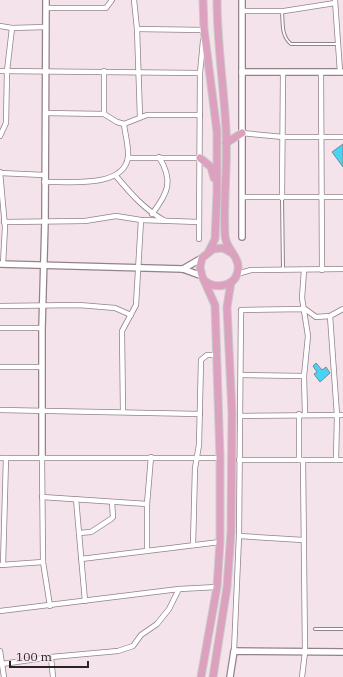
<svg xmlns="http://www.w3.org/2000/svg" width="343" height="677" font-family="'IBM Plex Serif',serif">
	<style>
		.building { fill: #47d3f6; stroke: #788a8f }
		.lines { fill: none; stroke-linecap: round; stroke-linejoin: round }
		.service-casing { stroke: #928289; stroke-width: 4 }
		.minor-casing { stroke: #928289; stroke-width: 6 }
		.tertiary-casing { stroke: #928289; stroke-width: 8 }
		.primary-casing { stroke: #cccacb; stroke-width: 9 }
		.service { stroke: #fff; stroke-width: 2 }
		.minor { stroke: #fff; stroke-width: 4.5 }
		.tertiary { stroke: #fff; stroke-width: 5.5 }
		.primary { stroke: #dba1bf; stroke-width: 7 }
	</style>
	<rect width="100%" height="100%" fill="#f5e3eb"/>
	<g class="building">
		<path d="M343 144V167L332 152Z"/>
		<path d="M316 363 322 370 326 367 330 373 320 382 314 374 317 372 313 366Z"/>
	</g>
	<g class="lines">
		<defs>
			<g id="service">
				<path d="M282 11C283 23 281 36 291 44H337"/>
				<path d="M282 198 283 269"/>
				<path d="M315 629H343"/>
			</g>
			<g id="minor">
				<path d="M134 0 137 29 140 117"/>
				<path d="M335 0 340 72"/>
				<path d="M46 8H106L112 0"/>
				<path d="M242 11H284L335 3"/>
				<path d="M0 26 12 28 46 27"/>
				<path d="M137 29 204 30"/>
				<path d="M0 71 200 73"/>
				<path d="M321 72 322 270"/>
				<path d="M45 113 104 114 117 122 124 124 147 115H200"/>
				<path d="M104 114V71"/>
				<path d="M242 133 283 137H343"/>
				<path d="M0 136 6 123 7 71 12 28"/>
				<path d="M128 158H200"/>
				<path d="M0 172 5 227 3 264"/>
				<path d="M0 173 44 175"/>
				<path d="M116 176C131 194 144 209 165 221"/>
				<path d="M44 182C67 181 124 189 128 157 129 147 125 134 124 124"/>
				<path d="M242 197H343"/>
				<path d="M282 198 283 72"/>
				<path d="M152 214C168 193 174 181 159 157"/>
				<path d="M4 222 85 221 116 216 141 220 199 222"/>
				<path d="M199 239 200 73 203 41"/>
				<path d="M304 270 302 298 308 336 304 376 305 414"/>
				<path d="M237 274 251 270 343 269"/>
				<path d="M0 306 79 305 115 308 131 315"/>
				<path d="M330 316 337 415 336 460"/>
				<path d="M0 328H42"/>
				<path d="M0 367H42"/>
				<path d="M241 375 304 376"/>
				<path d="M0 410 200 414"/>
				<path d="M123 412 122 331 136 305 141 220"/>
				<path d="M299 414V460"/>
				<path d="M240 416 343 415"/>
				<path d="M0 458H220"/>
				<path d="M42 458 43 562 50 606"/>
				<path d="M239 460H343"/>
				<path d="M42 497 147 504"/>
				<path d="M76 499 85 601"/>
				<path d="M79 533 91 532 111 519 113 517 112 502"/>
				<path d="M239 536 303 540"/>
				<path d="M193 545 195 468 199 445 201 360 207 355H217"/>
				<path d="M147 551V504L151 457"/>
				<path d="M81 559 220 542"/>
				<path d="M1 565 43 562"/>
				<path d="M3 565 6 458"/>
				<path d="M0 611 179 589 217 587"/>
				<path d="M0 651 4 677"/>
				<path d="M234 651 239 536 241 310 305 309 316 317 330 316 343 309"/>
				<path d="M51 657 53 677"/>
				<path d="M2 664 51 657 118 651 133 646 141 635 157 624 169 609 179 589"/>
				<path d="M302 677 305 652 303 460"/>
			</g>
			<g id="tertiary">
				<path d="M242 72H343"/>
				<path d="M242 237V0"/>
				<path d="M0 264 183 269 202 276"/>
				<path d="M183 269 202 258"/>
				<path d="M42 458V328L45 221 46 0"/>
				<path d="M230 677 234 651 343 652"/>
			</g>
			<g id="primary">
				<path d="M203 0 204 29 217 132V193L215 239 209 251"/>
				<path d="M226 143 242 133"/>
				<path d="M200 158 211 167 214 178"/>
				<path d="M205 281C217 290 236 286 238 270 240 257 226 249 225 236 223 201 228 165 226 130 224 87 217 44 217 0"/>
				<path d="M201 677 217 587 220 542V458L215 305 202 276 200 267 202 258 213 249 223 248 232 253"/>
				<path d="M213 677 227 587 231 532 232 413 227 307 231 282"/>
			</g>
		</defs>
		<use href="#service" class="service-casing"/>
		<use href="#minor" class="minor-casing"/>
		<use href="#tertiary" class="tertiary-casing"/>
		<use href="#primary" class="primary-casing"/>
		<use href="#service" class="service"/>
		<use href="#minor" class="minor"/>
		<use href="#tertiary" class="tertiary"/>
		<use href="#primary" class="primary"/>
	</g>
	<path d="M10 661v6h78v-6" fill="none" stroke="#2a2427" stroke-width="2"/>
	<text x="16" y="661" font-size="12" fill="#2a2427" stroke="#f5e3eb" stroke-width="3" paint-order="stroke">100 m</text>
</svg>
